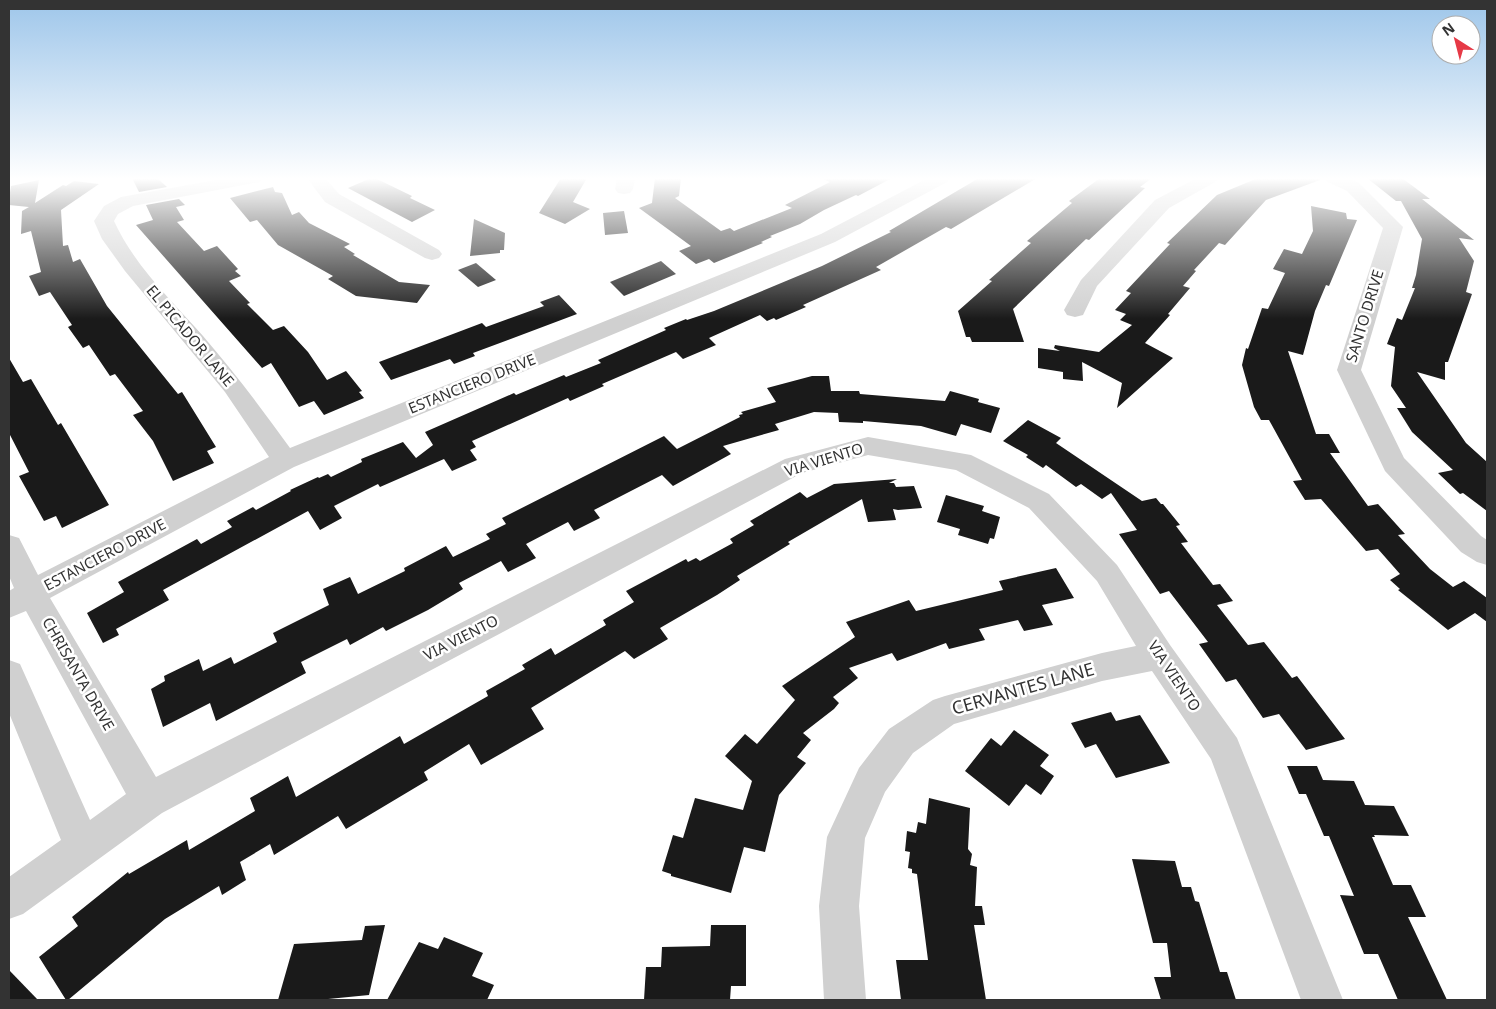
<svg xmlns="http://www.w3.org/2000/svg" width="1496" height="1009" font-family="'Noto Sans',sans-serif">
	<style>
		.building { fill: #1a1a1a }
		.lines { fill: none; stroke-linecap: round; stroke-linejoin: round }
		.minor { fill: #d0d0d0; fill-rule: evenodd }
		.labels { text-anchor: middle; stroke-width: 5; stroke-linejoin: round; paint-order: stroke }
		.street-label { font-size: 15px; fill: #333; stroke: #fff }
		.near-street-label { font-size: 18px; fill: #333; stroke: #fff }
	</style>
	<rect width="100%" height="100%" fill="#fff"/>
	<g class="building">
		<path d="M132 178H157L167 187 139 192Z"/>
		<path d="M371 178H375L412 196 410 198 435 210 412 222 348 188Z"/>
		<path d="M561 178H587L573 202 590 209 565 224 539 213Z"/>
		<path d="M655 178H681L679 196 675 198 721 231 730 228 734 231 792 208 785 205 830 182 821 178H892L858 196 856 195 824 210 800 224 770 236 772 237 761 242 763 243 714 263 709 259 696 264 679 251 691 246 639 208 652 203Z"/>
		<path d="M979 178H1037L951 229 946 227 876 267 881 270 803 305 806 307 776 320 774 318 767 321 760 315 709 338 716 345 683 359 676 352 602 384 604 386 570 401 568 398 472 441 476 447 470 450 477 460 452 471 444 459 380 487 378 484 334 506 342 518 320 530 308 511 163 590 169 600 116 629 119 635 103 643 87 613 124 592 118 582 197 539 201 544 232 527 227 521 253 507 256 510 291 491 290 490 318 477 319 478 328 474 331 477 362 462 361 459 403 442 416 458 433 445 425 432 514 393 516 395 564 375 566 377 601 363 598 360 666 330 664 328 686 319 687 320 714 311 822 266 891 232 889 231Z"/>
		<path d="M1100 178H1152L1140 187 1145 188 1089 240 1086 239 1013 309 1024 342H972L970 337H966L958 311 992 281 989 280 1031 243 1027 241 1072 203 1069 201Z"/>
		<path d="M1258 178H1319L1320 180 1266 200 1225 245 1219 243 1194 270 1196 271 1183 286 1190 288 1168 314 1170 315 1145 343 1173 358 1117 408 1122 383 1082 362 1083 381 1063 379V372L1038 368V348L1060 351 1054 348 1055 345 1099 352 1132 325 1120 320 1126 314 1115 310 1131 293 1126 291 1170 244 1167 243 1217 195Z"/>
		<path d="M1367 178H1402L1430 199H1422L1474 240 1459 238 1474 261 1466 292 1472 294 1448 362H1445V380L1417 372 1466 443 1487 462V511L1463 493 1460 494 1438 473 1453 470 1412 432 1397 408H1406L1391 386 1395 347 1387 344 1397 318 1402 320 1415 288H1412L1416 275 1422 239 1401 201H1396Z"/>
		<path d="M39 180 35 203 63 185 66 186 74 181 99 184 61 210 63 246 68 245 73 262 80 259 107 306 178 394 182 392 216 447 207 451 214 463 173 481 153 441 133 415 143 411 115 374 110 376 89 345 83 348 68 327 72 325 50 292 39 296 29 276 41 272 31 231 21 234 22 211 29 207 9 205V199L11 186Z"/>
		<path d="M273 187 275 192 282 193 292 215 299 212 309 223 350 244 344 247 355 254 353 255 399 282 430 285 417 303 356 296 328 279 333 276 278 245 257 220 250 222 230 198Z"/>
		<path d="M179 199 185 205 176 207 184 220 177 222 204 251 217 246 238 269 235 271 241 276 229 281 250 303 247 304 273 330 284 326 308 352 327 380 346 371 362 391 359 392 364 398 324 415 314 401 299 407 271 363 262 368 136 225 153 220 146 205Z"/>
		<path d="M1311 206 1346 213 1347 219 1357 220 1329 286 1326 285 1315 311 1303 355 1288 351 1316 434H1329L1340 453H1330L1368 506 1378 504 1405 534 1398 535 1430 569 1453 587 1464 581 1487 598V622L1475 613 1448 630 1398 590 1400 589 1390 580 1400 574 1378 549 1366 551 1321 499 1305 500 1293 481 1302 480 1269 420H1261L1254 407 1242 365 1246 348 1248 349 1262 308 1268 309 1285 273 1273 269 1284 249 1302 254 1313 231Z"/>
		<path d="M624 211 628 233 605 235 603 213Z"/>
		<path d="M474 219 505 233 504 250H500V253L470 256Z"/>
		<path d="M661 261 676 274 624 296 610 282Z"/>
		<path d="M476 263 496 280 478 287 458 270Z"/>
		<path d="M559 295 577 314 473 353 475 356 454 364 450 359 391 380 379 362 482 323 486 327 544 306 540 302Z"/>
		<path d="M9 358 23 382 31 379 58 425 61 423 109 505 62 528 56 516 44 521 19 476 29 472 9 433Z"/>
		<path d="M812 376H829L831 391H859L860 394 945 401 950 391 979 399 978 402 1000 408 991 433 961 424 956 436 921 426 863 421V423L839 422 838 413 814 412 775 424 779 430 723 446 731 454 673 486 662 475 594 510 600 518 574 531 568 522 526 544 536 558 508 572 501 561 459 583 463 589 428 610 386 631 383 627 350 645 347 639 301 662 306 673 216 721 210 703 163 727 151 689 165 681 164 676 199 659 203 671 231 657 234 664 277 642 273 633 329 605 323 589 350 577 358 594 405 571 404 568 446 546 453 557 490 539 486 534 506 524 502 518 664 436 677 449 740 417 739 415 743 414 741 412 776 402 767 388Z"/>
		<path d="M1028 420 1061 438 1056 443 1142 501 1156 498 1161 504H1163L1180 525 1176 526 1188 542 1181 543 1213 585 1220 584 1233 601 1217 605 1248 645 1264 642 1292 678 1297 676 1345 739 1306 750 1279 714 1263 718 1236 679 1226 682 1199 644 1208 642 1169 591 1160 594 1119 534 1137 530 1111 493 1102 499 1081 484 1076 487 1046 465 1043 468 1026 457 1028 455 1003 441Z"/>
		<path d="M897 479 889 483H894L896 487 914 486 922 508 898 510 893 509 896 520 868 522 862 499 800 535 788 542 790 544 737 576 740 580 717 595 660 628 668 639 634 659 625 651 531 708 544 729 481 765 469 744 424 772 428 780 346 829 338 816 274 855 270 844 240 862 246 880 222 895 219 886 165 919 68 1000H66L39 957 78 926 72 917 128 872 129 874 187 840 189 850 255 811 250 798 288 776 296 797 400 736 404 744 488 696 486 691 525 669 522 665 551 648 555 655 606 625 603 620 634 602 626 591 686 559 688 562 696 558 700 561 733 543 730 539 754 525 750 521 800 492 807 498 834 484Z"/>
		<path d="M946 495 984 506 982 511 1000 517 994 539 990 538 988 544 958 535 960 529 937 522Z"/>
		<path d="M1056 568 1074 598 1042 605 1053 625 1024 631 1018 620 979 629 985 640 949 649 946 643 897 661 892 653 849 668 858 678 833 697 839 703 834 709 803 733 811 740 797 757 806 763 779 795 765 852 744 847 731 893 671 876V874L662 871 673 835 683 838 695 798 743 810 752 781 725 756 745 734 757 744 795 700 782 686 855 637 846 622 909 600 916 611 1003 590 999 581Z"/>
		<path d="M1111 712 1116 721 1140 715 1170 763 1116 778 1096 744 1085 748 1071 723Z"/>
		<path d="M1014 730 1049 755 1040 766 1054 776 1041 795 1026 784 1009 806 965 771 991 738 1001 746Z"/>
		<path d="M1287 766H1317L1323 780 1354 781 1365 805 1394 806 1409 836 1374 835 1375 837H1372L1393 885H1411L1426 917H1408L1447 1000H1398L1378 954H1364L1340 895 1354 896 1329 836H1324L1306 794H1299Z"/>
		<path d="M929 798 970 808 968 849 972 854 970 865 977 867 975 906H982L985 925H974L986 1000H901L896 960H928L917 874 912 873V869L908 868 910 852 905 851 907 831 916 833 918 822 926 824Z"/>
		<path d="M1132 859 1175 861 1182 887H1191L1195 901 1199 902 1220 972H1227L1236 1000H1161L1154 977H1171L1167 943H1153Z"/>
		<path d="M385 925 369 995 318 1000H278L294 944 362 940 365 926Z"/>
		<path d="M711 925H746V986H731L730 1000H644L646 967H661L662 947 710 946Z"/>
		<path d="M444 937 483 953 472 976 494 985 487 1000H387L419 942 438 949Z"/>
		<path d="M9 970 38 1000H9Z"/>
	</g>
	<g class="lines">
		<g class="minor">
			<path d="M227 178H263L260 182 254 183 133 206 118 214 114 221C134 265 171 300 203 336 234 372 262 409 290 448L821 234 928 178H950L947 182 835 242 294 467 50 598 156 777 785 459 868 437 971 455 1049 494 1117 565 1170 645 1237 738 1343 1000H1301L1211 759 1152 671 1102 681 954 724 913 753 885 792 865 838 859 906 866 1000H824L819 906 827 837 859 768 889 729 933 700 945 696 1102 653 1136 646 1097 581 1029 508 956 470 868 455 802 473 162 813 23 914 9 919V877L61 840 9 713V660L20 664 90 820 126 794 26 611 9 618V591L14 588 9 576V535L19 538 38 575 269 457 225 392 125 271 102 239 94 221 104 206 121 197Z"/>
			<path d="M307 178H325L339 194 439 250 442 254 439 258 432 260 425 258 325 202Z"/>
			<path d="M617 178H635L633 189 630 193 624 194 618 193 615 189Z"/>
			<path d="M1197 178H1218L1215 182 1169 208 1097 286 1083 315 1075 317 1067 315 1064 310 1081 280 1155 200Z"/>
			<path d="M1325 178H1348L1359 183 1403 227 1361 370 1404 458 1481 536 1487 540V565L1477 562 1461 552 1385 471 1337 370 1383 228 1347 191 1328 182Z"/>
		</g>
	</g>
	<linearGradient id="sky" x2="0" y2="1"><stop stop-color="#9ec6ea"/><stop offset="0.56" stop-color="#fff"/><stop offset="1" stop-color="#fff" stop-opacity="0"/></linearGradient>
	<rect width="1496" height="319" fill="url(#sky)"/>
	<g class="labels">
		<g class="street-label">
			<text transform="translate(1365 316) rotate(-73)" y="5">SANTO DRIVE</text>
			<text transform="translate(190 336) rotate(50)" y="5">EL PICADOR LANE</text>
			<text transform="translate(472 384) rotate(-22)" y="5">ESTANCIERO DRIVE</text>
			<text transform="translate(824 460) rotate(-17)" y="5">VIA VIENTO</text>
			<text transform="translate(105 555) rotate(-28)" y="5">ESTANCIERO DRIVE</text>
			<text transform="translate(461 638) rotate(-27)" y="5">VIA VIENTO</text>
			<text transform="translate(78 674) rotate(60)" y="5">CHRISANTA DRIVE</text>
			<text transform="translate(1174 676) rotate(56)" y="5">VIA VIENTO</text>
		</g>
		<g class="near-street-label">
			<text transform="translate(1023 689) rotate(-16)" y="6">CERVANTES LANE</text>
		</g>
	</g>
	<rect width="1496" height="1009" fill="none" stroke="#333333" stroke-width="20"/>
	<g transform="translate(1456 40) rotate(324)"><circle r="24" fill="#ffffff" stroke="#adadad"/>
	<path d="M0-4L9 19L0 12L-9 19Z" fill="#e63946"/>
	<text y="-8" font-size="14" font-weight="bold" text-anchor="middle" fill="#333333">N</text>
	</g>
</svg>
